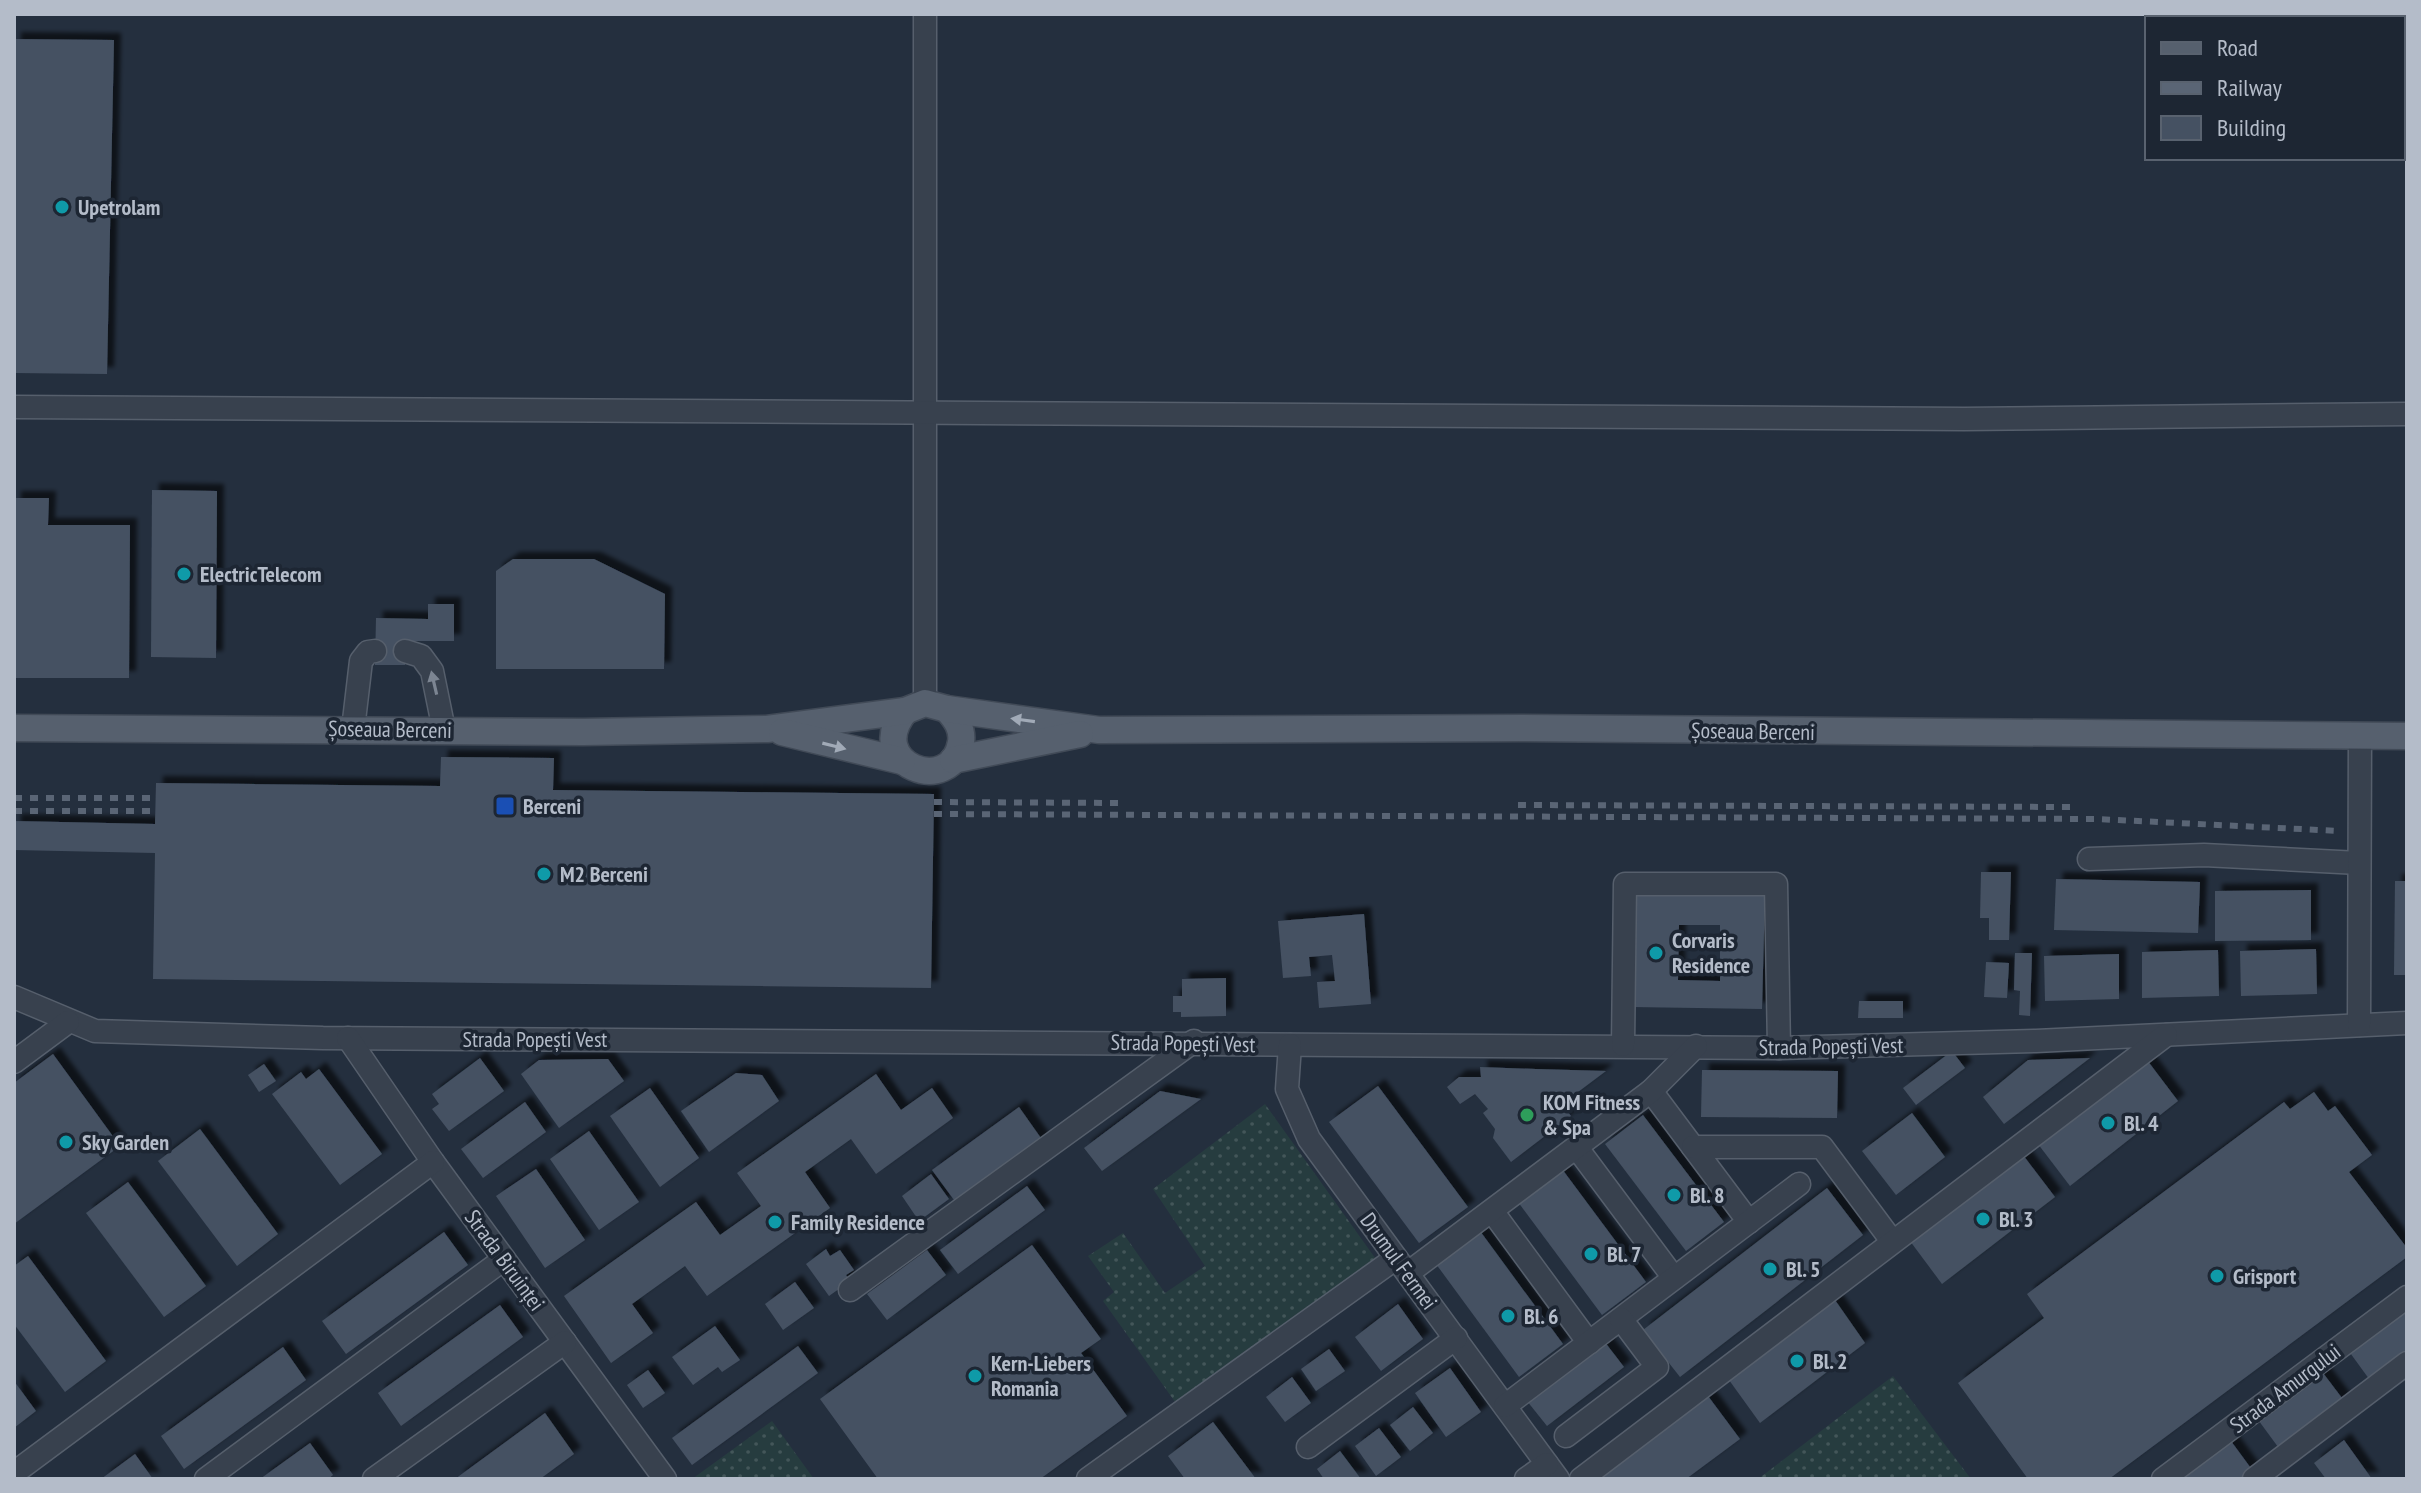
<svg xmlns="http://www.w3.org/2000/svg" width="2421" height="1493" font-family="'PT Sans Narrow',sans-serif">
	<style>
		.grass { fill: url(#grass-dots) }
		.building { fill: #455162; fill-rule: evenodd; filter: url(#shadow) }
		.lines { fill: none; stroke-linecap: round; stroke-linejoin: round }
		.minor-casing { stroke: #565f6c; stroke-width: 25 }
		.major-casing { stroke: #414a57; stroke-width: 29 }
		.minor { stroke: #38414e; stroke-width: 22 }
		.major { stroke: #56606e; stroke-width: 26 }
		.rail { stroke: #5a6575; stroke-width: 6; stroke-dasharray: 8 8; stroke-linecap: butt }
		.oneway { fill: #7c8592 }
		.oneway2 { fill: #a1aab7 }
		.culture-dot { fill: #0f9aa8; stroke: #1d2633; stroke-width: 3 }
		.transit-dot { fill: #1a4fb4; stroke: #1d2633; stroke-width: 3 }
		.leisure-dot { fill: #2e9e5b; stroke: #1d2633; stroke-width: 3 }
		.labels { text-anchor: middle; stroke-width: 7; stroke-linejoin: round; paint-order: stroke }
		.poi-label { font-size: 22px; font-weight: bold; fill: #b4bcc9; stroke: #1d2633; text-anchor: start }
		.street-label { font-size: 22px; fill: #b4bcc9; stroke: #1d2633 }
	</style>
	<defs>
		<pattern id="grass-dots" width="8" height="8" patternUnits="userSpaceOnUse" patternTransform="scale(2)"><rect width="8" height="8" fill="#263c3f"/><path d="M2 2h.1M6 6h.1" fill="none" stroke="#435659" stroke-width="1.8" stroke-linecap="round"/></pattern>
		<filter id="shadow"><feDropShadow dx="7" dy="-7" stdDeviation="2" flood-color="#0009"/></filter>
	</defs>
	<rect width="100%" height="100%" fill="#242f3e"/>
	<g class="grass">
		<path d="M1265 1104 1378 1262 1178 1406 1103 1301 1114 1292 1088 1256 1123 1233 1165 1293 1205 1266 1153 1189Z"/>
		<path d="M1893 1376 1971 1479H1758Z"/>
		<path d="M772 1421 814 1479H692Z"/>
	</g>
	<g class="building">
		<path d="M14 39 114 40 107 374 14 373Z"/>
		<path d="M152 490 217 491 216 658 151 657Z"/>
		<path d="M14 498H49L48 525H130L129 678H14Z"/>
		<path d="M513 559H594L665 594 664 669H496V571Z"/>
		<path d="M428 604H454V641H405V665H375L376 618 428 619Z"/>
		<path d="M441 757 554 758 553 790 934 794 931 988 153 979 155 853 14 850V821L155 824 156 783 440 786Z"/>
		<path d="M1981 872H2011L2009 940H1989V918H1980Z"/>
		<path d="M2056 879 2200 882 2198 933 2054 930Z"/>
		<path d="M2395 881H2407V975H2394Z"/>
		<path d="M2311 890V940L2215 941V891Z"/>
		<path d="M1634 892 1765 894 1762 1009 1632 1007ZM1679 925H1720V981L1678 980Z"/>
		<path d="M1364 914 1371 1004 1319 1008 1317 982 1335 981 1332 955 1309 957 1311 976 1283 978 1278 921Z"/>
		<path d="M2316 949 2317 994 2241 996 2240 951Z"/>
		<path d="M2218 950 2219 996 2142 998V952Z"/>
		<path d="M2015 953H2032L2030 1016 2019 1015 2020 991 2014 990Z"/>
		<path d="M2119 954V999L2045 1001 2044 956Z"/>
		<path d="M1986 962 2009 963 2007 998 1984 997Z"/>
		<path d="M1226 978V1016L1181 1017V1012H1173V996H1182V979Z"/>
		<path d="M1859 1001H1903V1018H1858Z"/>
		<path d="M1952 1051 1965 1068 1916 1105 1903 1088Z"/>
		<path d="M53 1054 120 1146 14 1224V1083Z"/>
		<path d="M480 1058 504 1091 449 1131 432 1109 439 1104 432 1094Z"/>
		<path d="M2090 1058 2004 1124 1983 1097 2028 1060Z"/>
		<path d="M608 1059 624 1081 559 1128 521 1074 539 1060Z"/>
		<path d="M2147 1060 2178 1101 2070 1186 2038 1144Z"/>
		<path d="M264 1064 276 1081 259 1092 248 1075Z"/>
		<path d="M1480 1067 1536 1069 1606 1071 1562 1104 1571 1116 1511 1162 1493 1138 1495 1129 1483 1113 1488 1109 1475 1094 1460 1104 1447 1087 1459 1077H1481Z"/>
		<path d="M319 1069 382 1154 340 1185 272 1094 301 1072 306 1079Z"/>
		<path d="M1702 1070 1838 1071 1837 1118 1701 1117Z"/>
		<path d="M736 1073 762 1075 779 1101 709 1152 681 1111Z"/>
		<path d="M876 1074 901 1110 932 1088 953 1118 876 1174 851 1139 805 1172 830 1208 707 1296 685 1266 632 1304 653 1333 611 1363 564 1296 696 1202 720 1235 761 1206 737 1173Z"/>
		<path d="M1378 1086 1468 1207 1419 1243 1329 1122Z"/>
		<path d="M650 1088 699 1158 660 1187 610 1116Z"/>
		<path d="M1160 1091 1201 1099 1102 1171 1084 1148Z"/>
		<path d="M2314 1092 2328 1111 2335 1106 2372 1155 2349 1172 2407 1248V1257L2109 1479H2028L1958 1383 2044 1318 2027 1294 2284 1102 2290 1109Z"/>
		<path d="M525 1102 546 1132 483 1178 461 1149Z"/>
		<path d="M1019 1107 1043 1141 957 1204 932 1170Z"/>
		<path d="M1912 1113 1945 1157 1896 1195 1862 1151Z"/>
		<path d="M1643 1115 1724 1222 1686 1251 1605 1144Z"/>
		<path d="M200 1129 278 1234 237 1266 158 1161Z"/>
		<path d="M589 1131 639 1202 599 1230 550 1159Z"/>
		<path d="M2023 1155 2055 1197 1942 1284 1910 1241Z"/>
		<path d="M536 1169 585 1240 545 1268 496 1196Z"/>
		<path d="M1562 1169 1646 1282 1602 1315 1518 1202Z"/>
		<path d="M931 1174 949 1199 919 1221 902 1196Z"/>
		<path d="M128 1182 206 1286 164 1317 86 1213Z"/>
		<path d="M1027 1186 1045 1210 958 1274 940 1250Z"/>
		<path d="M1827 1188 1863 1235 1680 1377 1643 1330Z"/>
		<path d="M1480 1231 1563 1344 1519 1377 1436 1264Z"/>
		<path d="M444 1232 468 1265 346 1354 322 1321Z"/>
		<path d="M1032 1245 1101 1339 1081 1353 1127 1416 1040 1479H878L820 1399Z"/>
		<path d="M826 1249 830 1256 840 1250 854 1270 846 1275 850 1281 829 1296 806 1264Z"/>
		<path d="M927 1250 946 1275 887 1320 867 1294Z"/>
		<path d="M28 1256 106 1361 65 1392 14 1324V1266Z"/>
		<path d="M795 1282 814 1308 783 1330 765 1304Z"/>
		<path d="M1835 1300 1865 1343 1760 1423 1729 1380Z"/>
		<path d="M1398 1304 1423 1339 1381 1371 1355 1337Z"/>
		<path d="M500 1305 523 1337 401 1426 378 1393Z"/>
		<path d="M2407 1306V1356L2372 1383 2348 1350Z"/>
		<path d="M715 1326 740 1360 722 1372 718 1367 693 1385 672 1357Z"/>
		<path d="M1604 1341 1624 1367 1547 1426 1527 1401Z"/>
		<path d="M798 1346 818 1373 692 1465 672 1438Z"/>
		<path d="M283 1347 306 1380 184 1469 161 1436Z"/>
		<path d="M1329 1349 1345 1371 1316 1391 1301 1369Z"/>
		<path d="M1450 1368 1481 1412 1446 1437 1415 1393Z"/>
		<path d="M2320 1369 2345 1402 2281 1451 2256 1417Z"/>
		<path d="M648 1370 665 1393 643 1408 627 1385Z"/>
		<path d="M1292 1377 1311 1403 1285 1422 1266 1397Z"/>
		<path d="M14 1381 36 1411 14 1428Z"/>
		<path d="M1708 1396 1740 1439 1686 1479H1599Z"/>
		<path d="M1413 1407 1433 1433 1410 1451 1390 1425Z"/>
		<path d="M545 1413 574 1454 540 1479H455Z"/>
		<path d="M1213 1422 1256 1479H1185L1168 1456Z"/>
		<path d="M1379 1428 1401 1457 1376 1476 1355 1446Z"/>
		<path d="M2228 1437 2253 1471 2243 1479H2173Z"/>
		<path d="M2344 1440 2372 1479H2326L2314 1463Z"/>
		<path d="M310 1443 333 1475 328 1479H260Z"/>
		<path d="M1340 1451 1361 1479H1324L1317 1469Z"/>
		<path d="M135 1454 153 1479H101Z"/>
	</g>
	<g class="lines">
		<defs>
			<g id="minor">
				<path d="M925 14V703"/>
				<path d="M14 407 1964 419 2407 414"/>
				<path d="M405 651 421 656 432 671 444 730"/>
				<path d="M353 729 361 661 368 652 375 651"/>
				<path d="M2089 859 2204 855 2359 863"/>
				<path d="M14 997 95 1031 323 1038 1779 1048 2036 1041 2407 1023"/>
				<path d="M2359 1025 2360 736"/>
				<path d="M348 1038 433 1162 665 1479"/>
				<path d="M1290 1045 1287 1089 1309 1139 1558 1479"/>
				<path d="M1623 1045 1625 884H1776L1779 1048"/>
				<path d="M14 1062 68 1022"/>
				<path d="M1651 1091 1749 1222"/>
				<path d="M1693 1147H1822L1892 1241"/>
				<path d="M1577 1148 1674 1278"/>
				<path d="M1492 1211 1589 1343"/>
				<path d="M1408 1273 1651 1091 1696 1046"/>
				<path d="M850 1290 1194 1041"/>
				<path d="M1505 1406 1799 1184"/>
				<path d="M1566 1436 1657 1367 1621 1319"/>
				<path d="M1308 1447 1456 1338"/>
				<path d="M14 1473 433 1162"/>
				<path d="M206 1479 504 1259"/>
				<path d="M374 1479 565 1342"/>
				<path d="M1088 1479 1396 1258"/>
				<path d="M1526 1479 1547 1464"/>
				<path d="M1581 1479 2166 1035"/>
				<path d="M2163 1479 2407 1297"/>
				<path d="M2254 1479 2407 1363"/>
			</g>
			<g id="major">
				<path d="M905 711C862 764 952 798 961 742 963 729 956 719 947 709"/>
				<path d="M14 728 583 732 767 729 905 711 925 703 947 709 1099 730 1519 728 2407 736"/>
				<path d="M782 732 902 761"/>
				<path d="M953 760 1080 734"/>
			</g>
		</defs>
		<use href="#minor" class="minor-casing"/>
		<use href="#major" class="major-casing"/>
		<use href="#minor" class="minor"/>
		<use href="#major" class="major"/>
		<g class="rail">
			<path d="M14 798H156"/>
			<path d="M934 802 1122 803"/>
			<path d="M1518 805 2070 807"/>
			<path d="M14 811H155"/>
			<path d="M934 814 2097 819 2340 831"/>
		</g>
	</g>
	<defs><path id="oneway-solid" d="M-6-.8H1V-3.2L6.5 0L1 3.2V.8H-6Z" transform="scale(2)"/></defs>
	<use class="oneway" href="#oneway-solid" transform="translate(434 683) rotate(-103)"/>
	<g class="oneway2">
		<use href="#oneway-solid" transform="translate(1023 720) rotate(-172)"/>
		<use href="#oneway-solid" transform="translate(834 746) rotate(14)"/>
	</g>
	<g class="culture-dot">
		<circle cx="62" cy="207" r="8"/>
		<circle cx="184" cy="574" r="8"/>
		<circle cx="544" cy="874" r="8"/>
		<circle cx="1656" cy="953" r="8"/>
		<circle cx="2108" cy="1123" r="8"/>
		<circle cx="66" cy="1142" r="8"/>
		<circle cx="1674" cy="1195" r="8"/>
		<circle cx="1983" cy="1219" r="8"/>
		<circle cx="775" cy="1222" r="8"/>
		<circle cx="1591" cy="1254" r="8"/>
		<circle cx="1770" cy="1269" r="8"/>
		<circle cx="2217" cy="1276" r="8"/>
		<circle cx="1508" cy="1316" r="8"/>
		<circle cx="1797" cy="1361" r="8"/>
		<circle cx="975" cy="1376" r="8"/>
	</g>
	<rect class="transit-dot" x="495" y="796" width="20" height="20" rx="4"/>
	<circle class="leisure-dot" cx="1527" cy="1115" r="8"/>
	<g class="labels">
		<g class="poi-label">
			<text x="78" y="215">Upetrolam</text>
			<text x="200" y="582">ElectricTelecom</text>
			<text x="523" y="814">Berceni</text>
			<text x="560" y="882">M2 Berceni</text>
			<text x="1672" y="948">Corvaris<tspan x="1672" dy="25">Residence</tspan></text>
			<text x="1543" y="1110">KOM Fitness<tspan x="1543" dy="25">&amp; Spa</tspan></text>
			<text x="2124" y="1131">Bl. 4</text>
			<text x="82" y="1150">Sky Garden</text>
			<text x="1690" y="1203">Bl. 8</text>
			<text x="1999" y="1227">Bl. 3</text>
			<text x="791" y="1230">Family Residence</text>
			<text x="1607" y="1262">Bl. 7</text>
			<text x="1786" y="1277">Bl. 5</text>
			<text x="2233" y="1284">Grisport</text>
			<text x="1524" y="1324">Bl. 6</text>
			<text x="1813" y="1369">Bl. 2</text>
			<text x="991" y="1371">Kern-Liebers<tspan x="991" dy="25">Romania</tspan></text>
		</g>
		<g class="street-label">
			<text transform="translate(390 729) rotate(1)" y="8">Șoseaua Berceni</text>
			<text transform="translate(1753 731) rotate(1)" y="8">Șoseaua Berceni</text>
			<text x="535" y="1047">Strada Popești Vest</text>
			<text transform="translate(1183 1043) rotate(1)" y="8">Strada Popești Vest</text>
			<text transform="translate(1831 1046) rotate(-1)" y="8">Strada Popești Vest</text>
			<text transform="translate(505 1260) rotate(54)" y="8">Strada Biruinței</text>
			<text transform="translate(1399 1261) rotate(54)" y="8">Drumul Fermei</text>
			<text transform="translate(2285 1388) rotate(-37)" y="8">Strada Amurgului</text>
		</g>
	</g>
	<rect width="2421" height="1493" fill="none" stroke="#b4bcc9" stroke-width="32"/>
	<rect x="2145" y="16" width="260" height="144" fill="#1d2633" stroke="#59626f" stroke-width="2"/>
	<rect x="2161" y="42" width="40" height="12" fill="#56606e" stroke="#59626f" stroke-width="2"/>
	<text x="2217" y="56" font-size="24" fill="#b4bcc9">Road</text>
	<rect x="2161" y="82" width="40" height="12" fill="#5a6575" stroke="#59626f" stroke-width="2"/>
	<text x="2217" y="96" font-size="24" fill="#b4bcc9">Railway</text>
	<rect x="2161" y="116" width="40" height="24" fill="#455162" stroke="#59626f" stroke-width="2"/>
	<text x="2217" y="136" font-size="24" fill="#b4bcc9">Building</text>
</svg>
